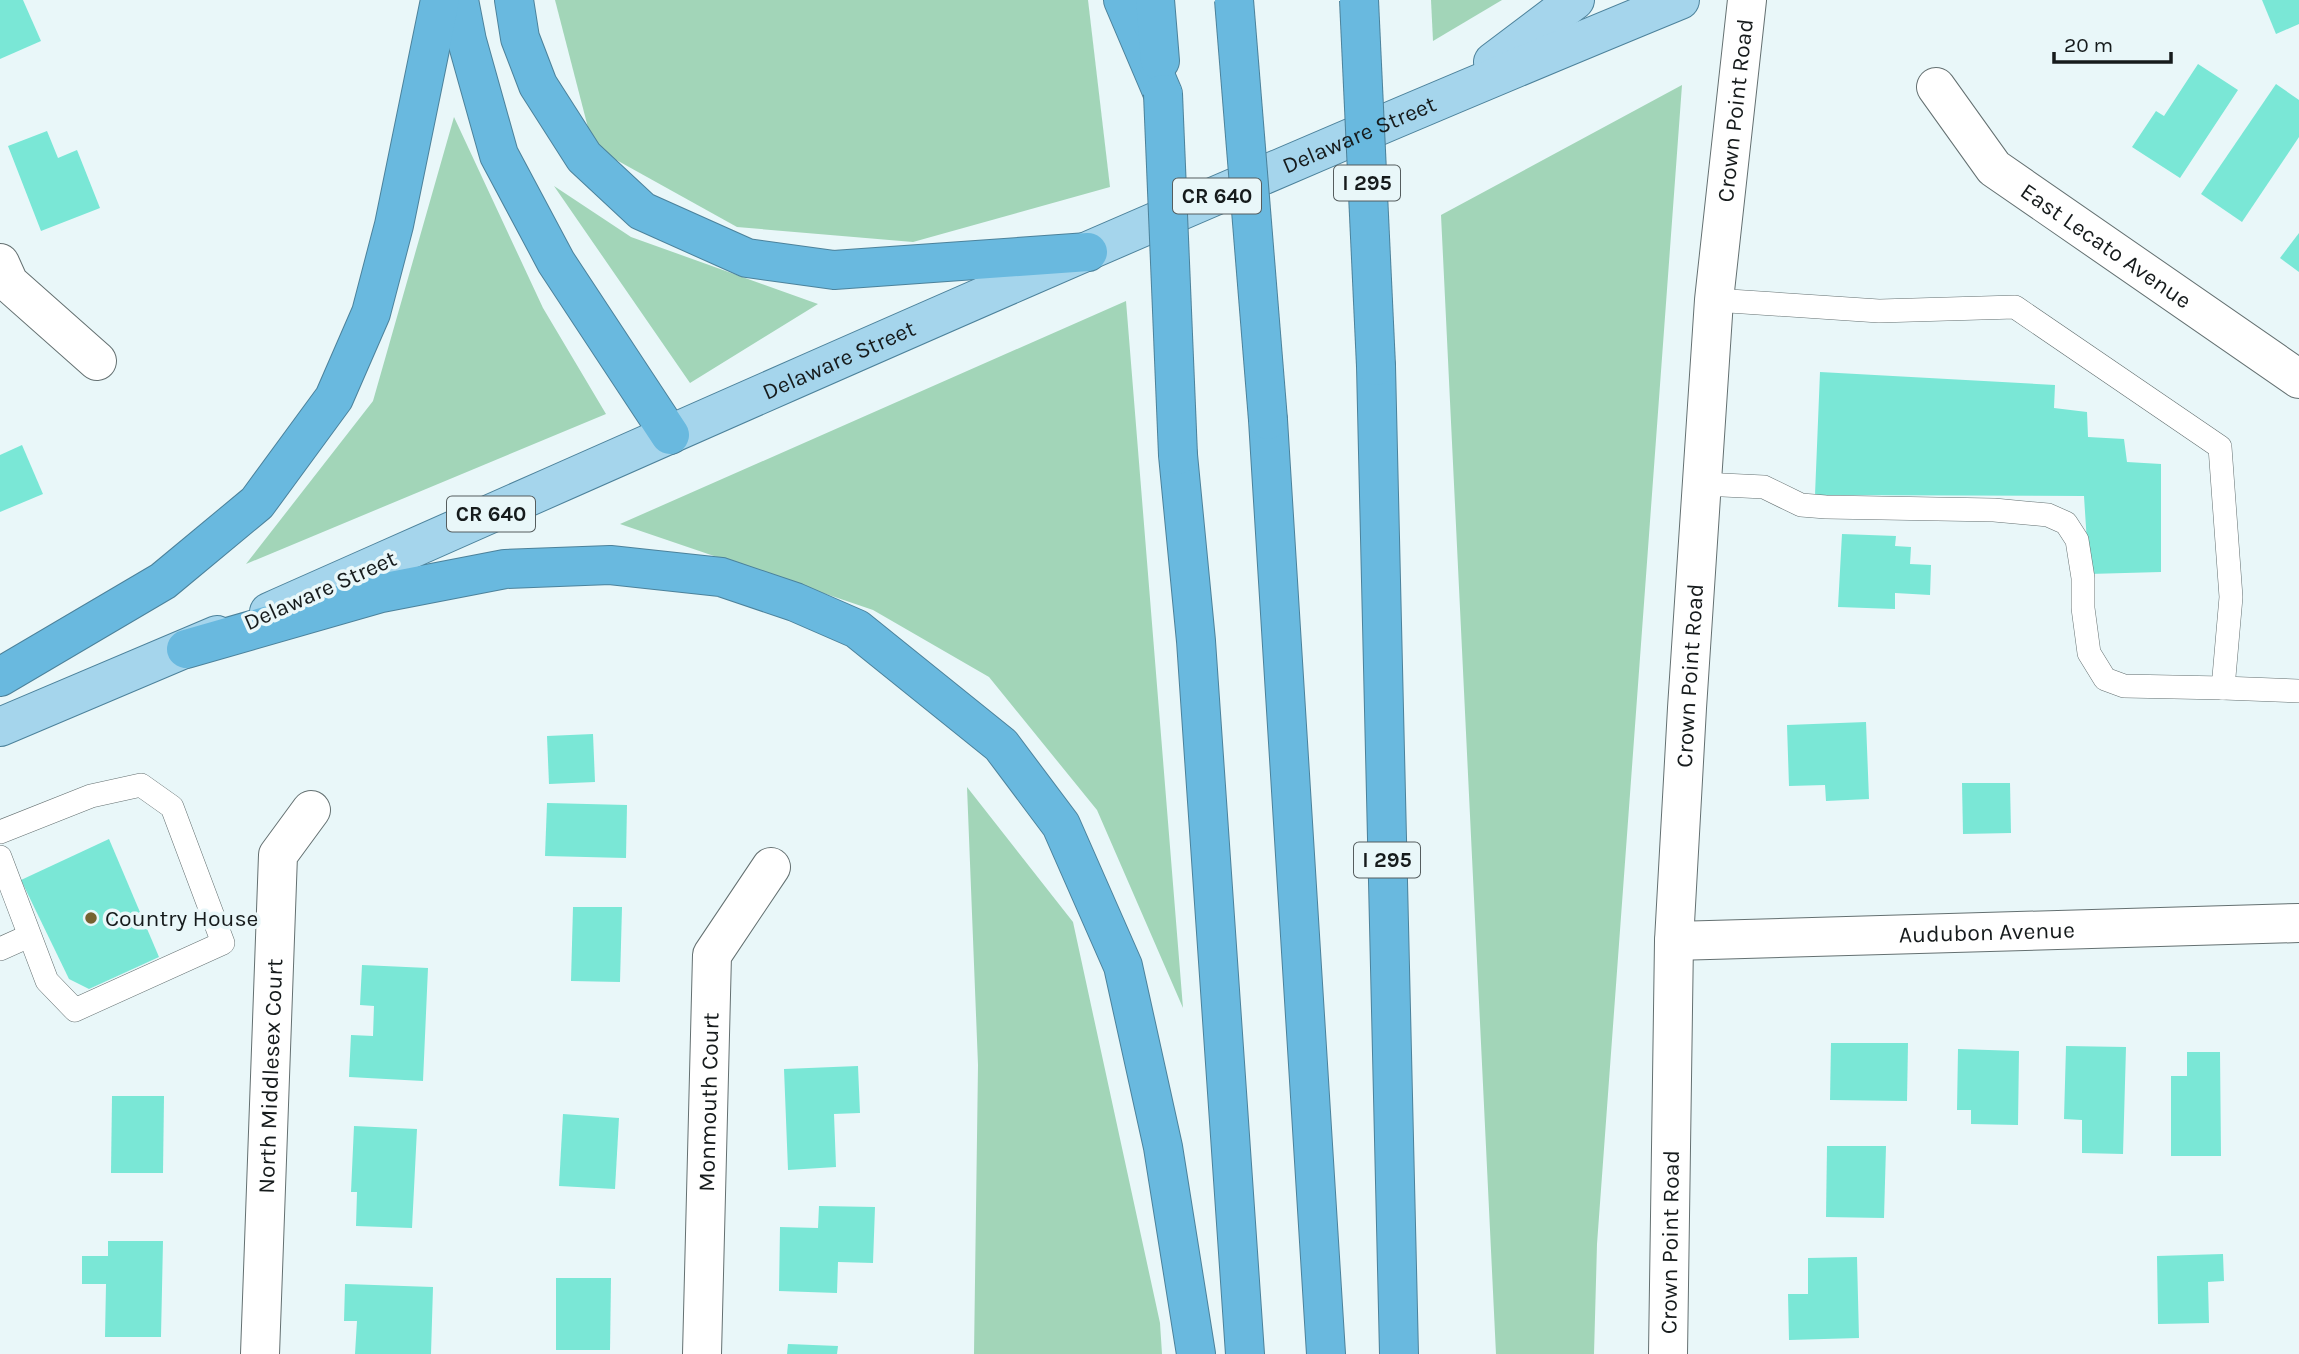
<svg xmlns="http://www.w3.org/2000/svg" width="2299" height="1354" font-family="Karla,sans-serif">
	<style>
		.green { fill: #a2d5b8 }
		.building { fill: #7ae7d6 }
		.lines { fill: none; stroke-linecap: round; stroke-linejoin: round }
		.service-casing { stroke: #647071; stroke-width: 24 }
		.minor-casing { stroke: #647071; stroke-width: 40 }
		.secondary-casing { stroke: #647071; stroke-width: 40 }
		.primary-casing { stroke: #4c829b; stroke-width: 40 }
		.motorway-casing { stroke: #4c829b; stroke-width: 40 }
		.service { stroke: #fff; stroke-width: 23 }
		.minor { stroke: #fff; stroke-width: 38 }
		.secondary { stroke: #fff; stroke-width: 38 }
		.primary { stroke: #a5d5ec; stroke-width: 38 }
		.motorway { stroke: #69b9df; stroke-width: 38 }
		.motorway-bridge-casing { stroke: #4c829b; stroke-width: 40; stroke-linecap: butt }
		.motorway-bridge { stroke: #69b9df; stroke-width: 38 }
		.poi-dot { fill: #756230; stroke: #e9f7f9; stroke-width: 2.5 }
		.labels { text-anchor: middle; stroke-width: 7; stroke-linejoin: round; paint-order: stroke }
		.shield { fill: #e9f7f9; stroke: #555d5e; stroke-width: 2 }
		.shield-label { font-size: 21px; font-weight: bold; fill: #161b1c }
		.street-label { font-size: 23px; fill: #161b1c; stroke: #e9f7f9 }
		.poi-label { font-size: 23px; fill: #161b1c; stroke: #e9f7f9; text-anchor: start }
	</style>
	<rect width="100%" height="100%" fill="#e9f7f9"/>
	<g class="green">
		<path d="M555 0H1088L1110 187 913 242 737 227 593 147Z"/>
		<path d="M1431 0H1502L1433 41Z"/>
		<path d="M1682 85 1597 1244 1594 1354H1496L1441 215Z"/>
		<path d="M454 117 543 308 606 414 246 564 373 401Z"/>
		<path d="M554 186 631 237 818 304 690 383Z"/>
		<path d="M1126 301 1183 1008 1097 810 989 677 873 610 620 524Z"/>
		<path d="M967 787 1073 922 1160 1323 1162 1354H974L978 1065Z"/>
	</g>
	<g class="building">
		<path d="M0 0H23L41 41 0 59Z"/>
		<path d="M2262 0H2299V24L2276 34Z"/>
		<path d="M2198 64 2238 90 2180 178 2132 147 2156 111 2164 116Z"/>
		<path d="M2276 84 2299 100V137L2242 222 2201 194Z"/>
		<path d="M47 131 58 158 77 150 100 208 41 231 8 146Z"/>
		<path d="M2299 233V272L2280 258Z"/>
		<path d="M1820 372 2055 385 2054 408 2087 412 2088 437 2124 439 2127 462 2161 464V572L2089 574 2084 496 1815 495Z"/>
		<path d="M22 445 43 494 0 512V455Z"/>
		<path d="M1842 534 1896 536 1895 546 1911 547 1910 564 1931 565 1930 595 1895 593V609L1838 607Z"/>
		<path d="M1866 722 1869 799 1826 801 1825 785 1789 786 1787 725Z"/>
		<path d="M593 734 595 782 549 784 547 736Z"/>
		<path d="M1962 783H2010L2011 833 1963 834Z"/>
		<path d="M547 803 627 805 626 858 545 856Z"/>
		<path d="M109 839 159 957 89 989 69 979 21 880Z"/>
		<path d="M573 907H622L620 982 571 981Z"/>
		<path d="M362 965 428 968 423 1081 349 1077 351 1035 373 1036 374 1006 360 1005Z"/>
		<path d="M1831 1043H1908L1907 1101 1830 1100Z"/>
		<path d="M2066 1046 2126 1047 2123 1154 2082 1153V1120L2064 1119Z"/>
		<path d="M1958 1049 2019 1051 2018 1125 1971 1124V1110H1957Z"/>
		<path d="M2187 1052H2220L2221 1156H2171V1076H2187Z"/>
		<path d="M858 1066 860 1113 834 1114 836 1167 788 1170 784 1069Z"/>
		<path d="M112 1096H164L163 1173H111Z"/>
		<path d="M563 1114 619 1118 615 1189 559 1186Z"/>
		<path d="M354 1126 417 1129 412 1228 356 1226 357 1192H351Z"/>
		<path d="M1827 1146H1886L1884 1218 1826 1217Z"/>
		<path d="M819 1206 875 1207 873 1263 838 1262 837 1293 779 1291 780 1227 818 1228Z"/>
		<path d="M108 1241H163L161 1337H105L106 1284H82V1256H108Z"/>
		<path d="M2223 1254 2224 1281 2208 1282 2209 1323 2158 1324 2157 1256Z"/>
		<path d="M1857 1257 1859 1338 1789 1340 1788 1294H1808V1258Z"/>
		<path d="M556 1278H611L610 1350H556Z"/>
		<path d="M345 1284 433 1287 431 1354H355L357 1321H344Z"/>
		<path d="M788 1344 838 1346 837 1354H787Z"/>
	</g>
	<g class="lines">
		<defs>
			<g id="service">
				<path d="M1714 300 1879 311 2015 307 2220 447 2231 597 2223 688 2299 691"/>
				<path d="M1702 484 1764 487 1801 505 1826 507 1994 510 2048 515 2066 523 2077 540 2083 578V608L2089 653 2105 679 2124 686 2223 688"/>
				<path d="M0 832 91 796 141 785 172 807 223 943 75 1010 47 981 0 857"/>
				<path d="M0 949 29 936"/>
			</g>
			<g id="minor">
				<path id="s1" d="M1936 87 1994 168 2299 379"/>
				<path d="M0 263 9 283 97 361"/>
				<path id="s2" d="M1674 941 2299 923"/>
				<path id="s3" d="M260 1354 278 855 311 810"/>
				<path id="s4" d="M702 1354 712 955 771 867"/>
			</g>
			<g id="secondary">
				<path id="s5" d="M1668 1354 1674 941 1687 708 1714 300 1747 0"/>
			</g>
			<g id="primary">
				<path d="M1493 62 1575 0"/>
				<path id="s6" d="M269 612C738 404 1206 195 1680 0"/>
				<path d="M0 727 217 635"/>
			</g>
			<g id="motorway">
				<path d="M459 0 467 41 499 155 556 262 670 435"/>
				<path d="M514 0 520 38 538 85 584 157 642 211 747 258 834 270 1088 252"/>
				<path d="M1123 0 1163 94"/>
				<path d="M1155 0 1160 61"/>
				<path d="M1376 366 1399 1354"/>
				<path d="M1268 420 1326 1354"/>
				<path d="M1178 455 1196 641 1245 1354"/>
				<path d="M186 649 381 593 505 569 610 565 721 577 795 602 857 629 1001 745 1061 825 1123 966 1163 1147 1196 1354"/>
				<path d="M0 677 163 581 257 503 334 398 371 313 394 225 440 0"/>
			</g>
		</defs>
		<use href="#service" class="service-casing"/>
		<use href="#minor" class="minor-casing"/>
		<use href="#secondary" class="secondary-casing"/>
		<use href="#primary" class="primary-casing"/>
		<use href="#motorway" class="motorway-casing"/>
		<use href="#service" class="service"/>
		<use href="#minor" class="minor"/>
		<use href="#secondary" class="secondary"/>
		<use href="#primary" class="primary"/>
		<use href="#motorway" class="motorway"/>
		<defs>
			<g id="motorway-bridge">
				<path d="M1234 0 1268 420"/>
				<path d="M1359 0 1376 366"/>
				<path d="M1163 94 1178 455"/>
			</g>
		</defs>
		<use href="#motorway-bridge" class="motorway-bridge-casing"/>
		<use href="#motorway-bridge" class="motorway-bridge"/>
	</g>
	<circle class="poi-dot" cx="91" cy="918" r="7"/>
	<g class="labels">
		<g class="shield">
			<rect x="1334" y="165.5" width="66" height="35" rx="5"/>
			<rect x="1173" y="178.5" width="88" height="35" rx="5"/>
			<rect x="447" y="496.5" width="88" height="35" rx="5"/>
			<rect x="1354" y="842.5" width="66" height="35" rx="5"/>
		</g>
		<g class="shield-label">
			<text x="1367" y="190">I 295</text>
			<text x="1217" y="203">CR 640</text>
			<text x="491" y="521">CR 640</text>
			<text x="1387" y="867">I 295</text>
		</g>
		<g class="street-label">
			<text dy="8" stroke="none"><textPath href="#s5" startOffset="1246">Crown Point Road</textPath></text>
			<text dy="8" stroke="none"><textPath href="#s6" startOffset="1190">Delaware Street</textPath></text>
			<text dy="8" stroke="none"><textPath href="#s1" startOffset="236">East Lecato Avenue</textPath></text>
			<text dy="8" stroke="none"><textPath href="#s6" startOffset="623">Delaware Street</textPath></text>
			<text transform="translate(320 590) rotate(-24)" y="8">Delaware Street</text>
			<text dy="8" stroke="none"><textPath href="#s5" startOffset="679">Crown Point Road</textPath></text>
			<text dy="8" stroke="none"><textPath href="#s2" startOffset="313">Audubon Avenue</textPath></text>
			<text dy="8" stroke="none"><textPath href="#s3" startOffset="278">North Middlesex Court</textPath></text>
			<text dy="8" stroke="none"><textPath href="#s4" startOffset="252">Monmouth Court</textPath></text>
			<text dy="8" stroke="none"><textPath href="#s5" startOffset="112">Crown Point Road</textPath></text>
		</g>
		<g class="poi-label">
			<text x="105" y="926">Country House</text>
		</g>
	</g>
	<path d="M2054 52v10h117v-10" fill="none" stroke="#161b1c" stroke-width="3.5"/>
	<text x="2064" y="52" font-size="21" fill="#161b1c" stroke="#e9f7f9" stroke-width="5" paint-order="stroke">20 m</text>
</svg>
